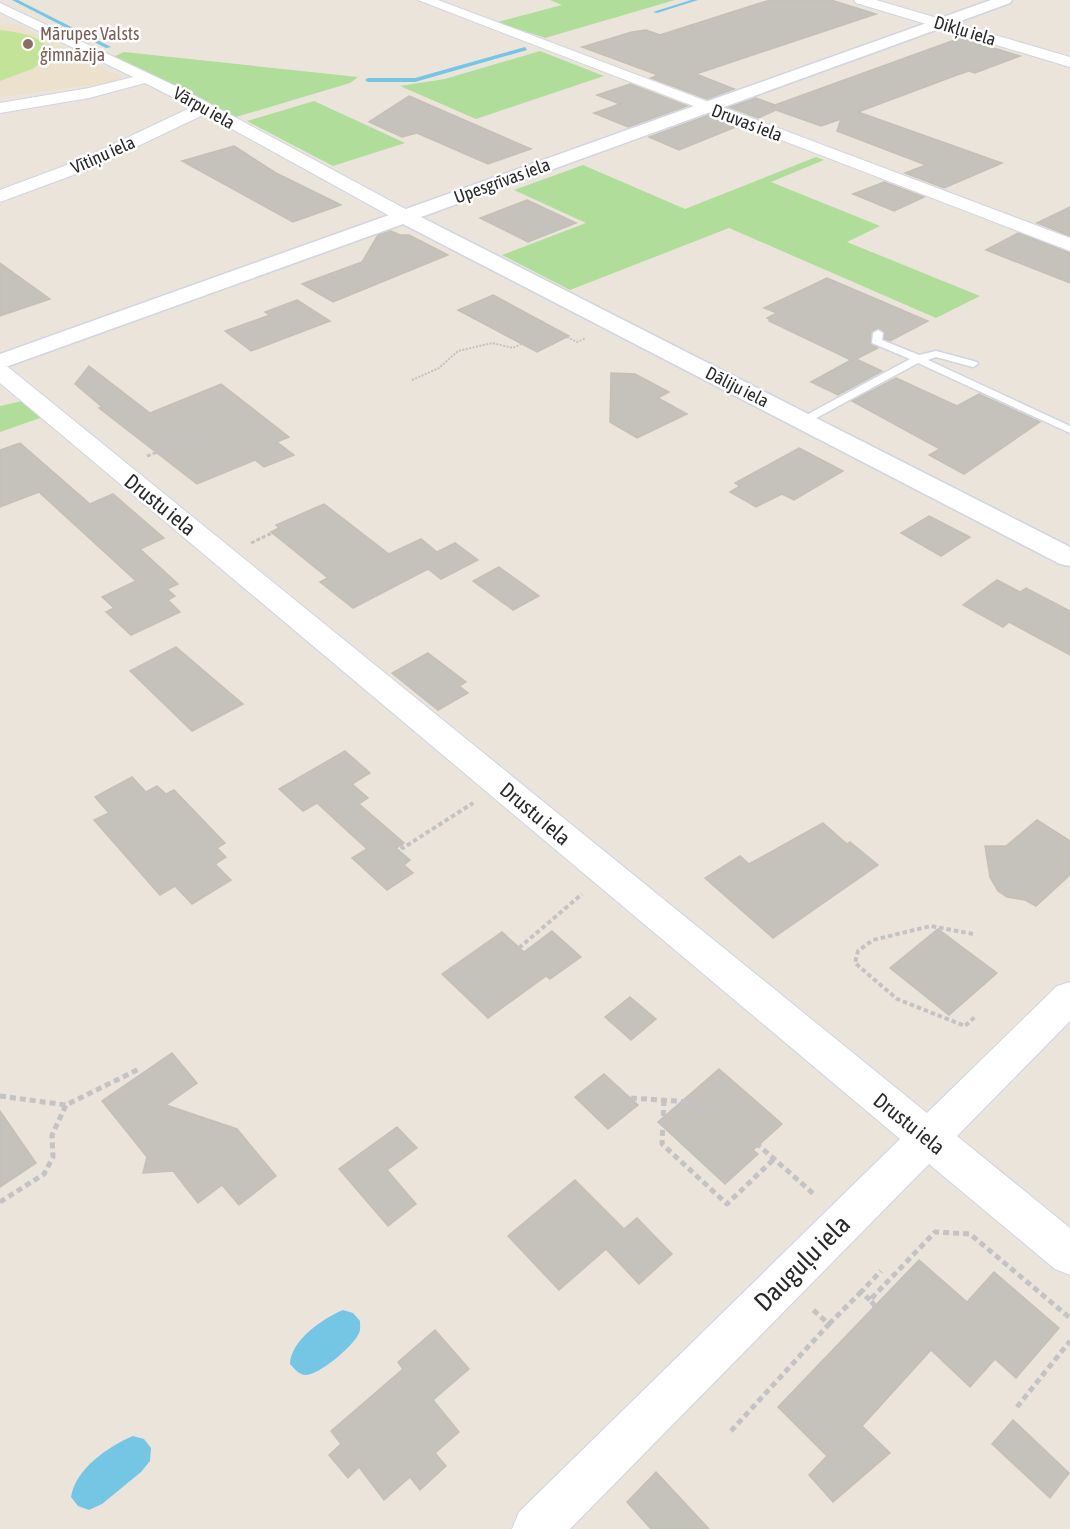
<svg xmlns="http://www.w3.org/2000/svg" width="1070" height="1529" font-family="'Asap Condensed',sans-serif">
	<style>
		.education { fill: #ebe1cc }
		.green { fill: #b1dd9b }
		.pitch { fill: #c3e498 }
		.water { fill: #75c6e5 }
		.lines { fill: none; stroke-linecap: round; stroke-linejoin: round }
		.stream { fill: #75c6e5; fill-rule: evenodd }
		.building { fill: #c5c1bb; stroke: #c5c0b5; stroke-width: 1.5 }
		.lane-casing { stroke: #d1d4e1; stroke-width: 3 }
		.street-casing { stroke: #d1d4e1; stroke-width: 2 }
		.secondary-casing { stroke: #d1d4e1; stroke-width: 3 }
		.path-far3 { stroke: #c3c3c3; stroke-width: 2; stroke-dasharray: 2 1.5; stroke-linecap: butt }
		.path-far2 { stroke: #c3c3c3; stroke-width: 3; stroke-dasharray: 4 2; stroke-linecap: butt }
		.path-far1 { stroke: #c3c3c3; stroke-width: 4; stroke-dasharray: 4.5 3; stroke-linecap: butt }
		.path { stroke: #c3c3c3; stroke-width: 5; stroke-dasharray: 6 4; stroke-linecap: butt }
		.lane { fill: #fff; fill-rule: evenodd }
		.street { fill: #fff; fill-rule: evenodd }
		.secondary { fill: #fff; fill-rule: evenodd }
		.education-dot { fill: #8d6e63; stroke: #fff; stroke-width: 2 }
		.labels { text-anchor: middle; stroke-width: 5; stroke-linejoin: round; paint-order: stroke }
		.far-street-label { font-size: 18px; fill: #292929; stroke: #fff }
		.far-education-label { font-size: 18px; fill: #785e54; stroke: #fff; text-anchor: start }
		.street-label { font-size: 21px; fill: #292929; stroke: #fff }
		.near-street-label { font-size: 26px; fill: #292929; stroke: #fff }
	</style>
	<rect width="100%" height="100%" fill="#eae4db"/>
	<path class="education" d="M17 24 122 77 113 82 0 97V25Z"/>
	<g class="green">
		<path d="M550 0H675L545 38 498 22 562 5Z"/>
		<path d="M540 51 604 76 476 119 400 86 445 79Z"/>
		<path d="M124 52 358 77 350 83 236 117 113 57Z"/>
		<path d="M314 101 405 143 333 166 247 121Z"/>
		<path d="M816 157 824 160 771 182 880 226 847 242 980 296 936 318 729 228 570 290 502 255 586 223 514 190 583 165 685 209Z"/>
		<path d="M22 401 43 417 0 432V406Z"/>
	</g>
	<path class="pitch" d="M0 30C17 32 33 34 47 45L48 58 32 69 0 81Z"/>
	<g class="water">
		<path d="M343 1310 353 1313 360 1321C360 1326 361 1331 358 1335 352 1347 318 1376 305 1375 298 1374 295 1369 290 1364 291 1340 322 1319 343 1310Z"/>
		<path d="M133 1436 144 1439 151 1448 150 1461 141 1472 102 1504 89 1510 78 1506 71 1497C75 1469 109 1446 133 1436Z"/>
	</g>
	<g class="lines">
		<g class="stream">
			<path d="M12 0H18L111 47 106 48Z"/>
			<path d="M691 0H698L657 13 653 12Z"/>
			<path d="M525 47 527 50 415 82H368L365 80 368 78H415Z"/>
		</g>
	</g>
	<g class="building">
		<path d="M770 0H831L876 14 696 74 734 89 707 99 651 78 658 75 582 47 632 32 646 30 660 35Z"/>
		<path d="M960 38 1020 56 975 73 969 71 957 75 858 112 1002 163 944 188 905 173 926 165 837 131 841 119 821 126 776 110 758 118 729 107 756 98 775 105Z"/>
		<path d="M630 84 687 106 628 127 594 113 620 104 597 95Z"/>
		<path d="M409 96 531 149 488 164 417 133 402 137 369 122Z"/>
		<path d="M709 115 738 126 679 150 649 137Z"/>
		<path d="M234 146 276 173 341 205 293 222 182 161Z"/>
		<path d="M884 182 924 197 894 211 853 194Z"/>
		<path d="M527 200 576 223 528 242 480 218Z"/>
		<path d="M1070 207V236L1037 223Z"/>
		<path d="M391 231 400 235H409L448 255 333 302 302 284 362 262 378 235Z"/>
		<path d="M1018 233 1070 253V283L986 250Z"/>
		<path d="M0 263 50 299 0 316Z"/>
		<path d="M827 278 928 321 890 341 884 339V331L879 328 872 331 870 344 878 348 856 359 882 371 838 395 811 382 851 360 769 321 771 320 767 318 777 313 764 308Z"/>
		<path d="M493 295 569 336 537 352 458 310Z"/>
		<path d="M297 300 330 321 251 351 225 331 270 315 265 312Z"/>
		<path d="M89 366 150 413 221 384 289 437 277 442 294 455 264 467 255 460 197 484 99 408 102 407 75 384Z"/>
		<path d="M611 373 635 374 669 392 658 398 687 414 637 438 610 422Z"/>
		<path d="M896 378 957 406 979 394 1040 422 964 474 929 455 940 449 852 401Z"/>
		<path d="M20 443 90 504 113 494 164 538 140 549 178 584 167 589 175 596 168 600 180 612 131 635 106 612 114 608 102 597 136 581 39 492 0 507V450Z"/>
		<path d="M799 448 843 471 794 500 782 494 756 507 730 492 740 486 735 483Z"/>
		<path d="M324 504 389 554 421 539 437 552 455 543 478 560 441 579 428 569 353 608 320 582 328 578 271 532 279 528 276 525Z"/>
		<path d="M929 516 970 537 941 556 901 533Z"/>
		<path d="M499 567 539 596 513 610 473 581Z"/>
		<path d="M997 580 1020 592 1026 588 1070 611V655L1009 622 1003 627 963 605Z"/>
		<path d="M176 647 243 704 192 731 130 671Z"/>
		<path d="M428 653 466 682 459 686 468 693 438 710 392 673Z"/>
		<path d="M345 751 370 773 352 784 368 798 359 804 404 843 396 848 410 860 404 865 413 873 387 890 352 858 367 849 317 803 303 811 279 789Z"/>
		<path d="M132 777 146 792 157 786 166 794 174 790 225 843 217 848 226 857 215 864 231 880 192 904 175 886 160 895 94 820 109 813 95 797Z"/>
		<path d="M1037 820 1070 841V875L1036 906 1025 900 1007 897 998 891 990 877 985 846H1006Z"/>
		<path d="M823 823 847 844 850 842 878 865 773 938 705 878 740 856 749 864Z"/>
		<path d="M938 929 997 973 949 1015 890 968Z"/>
		<path d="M552 931 581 957 550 979 546 976 488 1018 442 974 502 932 524 952Z"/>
		<path d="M630 997 656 1019 631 1040 605 1017Z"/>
		<path d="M172 1053 197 1083 166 1105 237 1129 276 1176 239 1205 222 1185 198 1203 173 1171 143 1173 147 1157 102 1101Z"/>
		<path d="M719 1069 782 1124 753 1150 758 1154 725 1184 658 1122Z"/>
		<path d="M604 1074 638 1105 608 1129 575 1097Z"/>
		<path d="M0 1111 36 1163 0 1187Z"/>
		<path d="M397 1127 417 1148 387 1170 416 1204 388 1226 339 1169Z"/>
		<path d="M575 1180 624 1229 637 1218 672 1254 639 1284 606 1249 559 1290 508 1236Z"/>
		<path d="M919 1260 967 1302 994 1272 1059 1328 1016 1378 995 1359 970 1387 931 1350 862 1426 890 1453 833 1502 809 1475 827 1456 778 1407Z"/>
		<path d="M435 1330 469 1369 433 1400 459 1432 435 1453 446 1466 420 1490 410 1477 384 1500 359 1467 348 1478 329 1455 341 1444 331 1431 403 1369 398 1362Z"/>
		<path d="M1013 1420 1069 1473 1050 1498 992 1444Z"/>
		<path d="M656 1472 709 1529H651L627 1502Z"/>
	</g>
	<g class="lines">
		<defs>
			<path id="lane" d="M878 330 883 333 882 340 919 355 936 351 977 362 978 364 973 367 936 357 928 360 1070 426V433L918 363 807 423H799V419L910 359 872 343 873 333Z"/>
			<g id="street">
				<path d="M418 0H438L1070 238V251Z"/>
				<path d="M854 0H876L1070 57V67L856 3Z"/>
				<path d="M0 3 188 92 411 212 414 216 404 222 397 220 205 114 92 168 0 202V190L80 160 192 107 145 83 89 98 0 113V103L89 88 133 77 0 12Z"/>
				<path d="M0 365 8 367 927 1113 1057 986 1070 982V1021L957 1136 1070 1228V1275L1055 1269 929 1164 570 1529H512L519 1512 900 1139 0 383Z"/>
			</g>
			<path id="secondary" d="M991 0H1012L1010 3 421 217 1070 547V566L1060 564 403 224 0 369V354Z"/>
		</defs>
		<use href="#lane" class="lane-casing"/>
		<use href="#street" class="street-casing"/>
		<use href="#secondary" class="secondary-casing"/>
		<g class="path-far3">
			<path d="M567 337 577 342 586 338"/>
			<path d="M412 380 439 368 458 351 492 343 513 348 521 344"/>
		</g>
		<g class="path-far2">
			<path d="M147 456 194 438"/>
			<path d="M251 543 272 533"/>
		</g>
		<g class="path-far1">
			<path d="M401 846 403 848 473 803"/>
			<path d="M973 934 931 926 873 940 858 951 855 963 897 999 965 1026 976 1016"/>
			<path d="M519 948 582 894"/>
		</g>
		<g class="path">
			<path d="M0 1096 66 1105"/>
			<path d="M631 1098 690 1102 704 1115"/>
			<path d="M664 1100 662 1144 727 1204 774 1159"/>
			<path d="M756 1143 816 1196"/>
			<path d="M0 1202 44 1174 53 1157 52 1135 66 1105 139 1069"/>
			<path d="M870 1300 861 1292 881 1271"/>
			<path d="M875 1306 870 1300 935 1232 970 1234 1070 1318"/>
			<path d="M829 1324 861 1292"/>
			<path d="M1017 1407 1070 1341"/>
			<path d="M731 1431 829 1324 812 1309"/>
		</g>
		<use href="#lane" class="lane"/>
		<use href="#street" class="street"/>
		<use href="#secondary" class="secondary"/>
	</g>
	<circle class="education-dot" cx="28" cy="44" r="6"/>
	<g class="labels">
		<g class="far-street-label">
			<text transform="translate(965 31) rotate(17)" y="6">Dikļu iela</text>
			<text transform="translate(204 108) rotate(29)" y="6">Vārpu iela</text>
			<text transform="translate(747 123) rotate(21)" y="6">Druvas iela</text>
			<text transform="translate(103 155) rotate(-24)" y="6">Vītiņu iela</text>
			<text transform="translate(502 181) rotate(-20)" y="6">Upesgrīvas iela</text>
			<text transform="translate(737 387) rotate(27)" y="6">Dāliju iela</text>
		</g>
		<g class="far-education-label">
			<text x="40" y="40">Mārupes Valsts<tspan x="40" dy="21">ģimnāzija</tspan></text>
		</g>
		<g class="street-label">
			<text transform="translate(160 505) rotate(39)" y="7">Drustu iela</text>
			<text transform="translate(535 814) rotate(40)" y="7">Drustu iela</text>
			<text transform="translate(909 1124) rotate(39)" y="7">Drustu iela</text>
		</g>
		<g class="near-street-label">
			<text transform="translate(802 1263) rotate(-45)" y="9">Dauguļu iela</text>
		</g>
	</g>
</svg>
